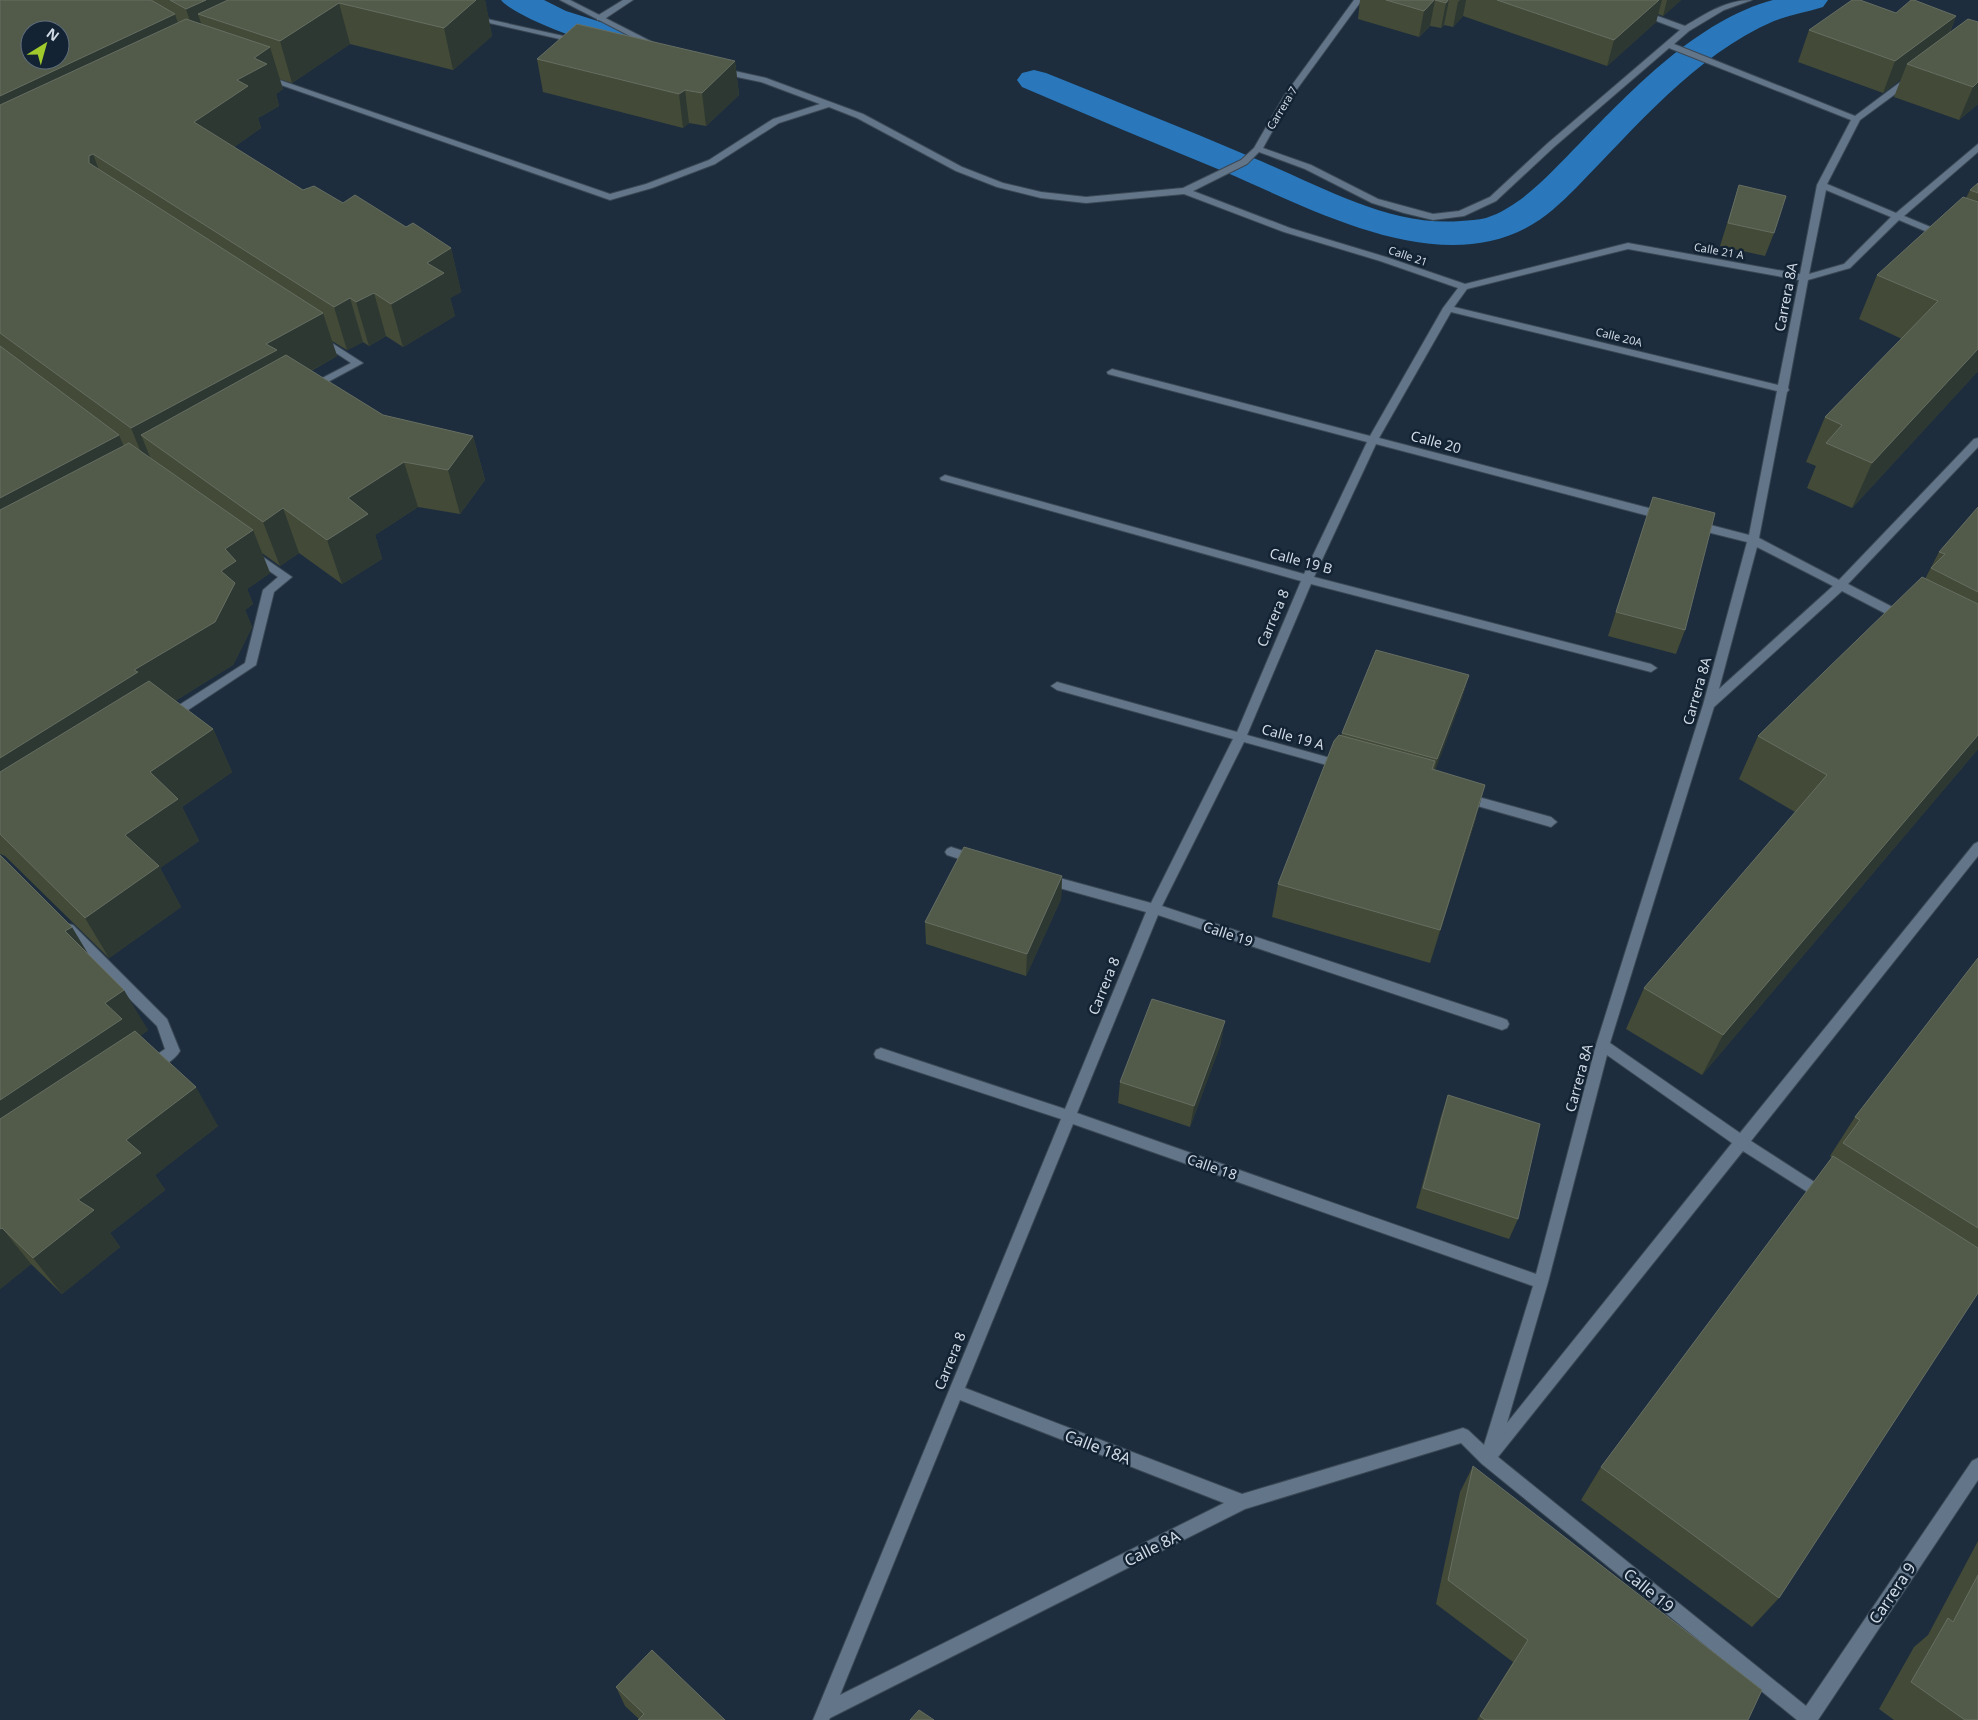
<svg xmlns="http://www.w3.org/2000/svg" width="1978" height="1720" font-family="'Noto Sans',sans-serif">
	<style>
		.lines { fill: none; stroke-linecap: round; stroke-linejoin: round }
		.canal { fill: #2a78bb; fill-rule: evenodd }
		.service-casing { stroke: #3b4856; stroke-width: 2 }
		.minor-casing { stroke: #3b4856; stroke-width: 2 }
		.service { fill: #637689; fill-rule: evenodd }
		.minor { fill: #637689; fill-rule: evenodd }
		.wall { fill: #434a37 }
		.shaded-wall { fill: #2d3832 }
		.building { fill: #525a4a; stroke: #666e62; fill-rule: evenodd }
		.labels { text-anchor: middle; stroke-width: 5; stroke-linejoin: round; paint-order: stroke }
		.far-street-label { font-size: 11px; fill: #d1dbe6; stroke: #132333 }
		.street-label { font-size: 14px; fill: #d1dbe6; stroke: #132333 }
		.near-street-label { font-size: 16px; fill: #d1dbe6; stroke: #132333 }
	</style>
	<rect width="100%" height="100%" fill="#1d2d3d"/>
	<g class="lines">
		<g class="canal">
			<path d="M501 0H544L566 11 623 29 628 36 623 43C619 44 615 46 612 46 593 47 512 15 501 0Z"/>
			<path d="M1773 0H1828L1823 7C1807 12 1790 15 1774 21 1695 55 1635 128 1576 188 1561 203 1545 218 1526 228 1433 277 1310 208 1225 172 1157 144 1089 116 1022 87L1017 80 1022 73 1034 70 1046 73C1115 101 1183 128 1251 157 1318 184 1387 227 1461 221 1469 220 1478 220 1486 218 1523 206 1553 170 1580 143 1633 89 1698 20 1773 0Z"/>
		</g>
		<defs>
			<path id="service" d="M623 0H633L603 20H597V16Z"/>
			<g id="minor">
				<path d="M560 0H570L664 48 657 50Z"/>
				<path d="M1354 0H1362L1292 96 1263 148 1311 165 1378 199 1433 214 1459 211 1490 197 1548 143 1680 30 1638 14V10H1641L1685 26C1707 13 1726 0 1752 0L1724 10 1689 31 1674 44 1855 116 1907 77H1913V81L1860 120 1827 184 1896 213 1978 144V152L1904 216 1945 233V237H1939L1899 220 1850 268 1808 280 1788 388 1789 390 1787 392 1759 538 1839 580 1974 439 1978 438V447L1848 584 1906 614 1908 617 1906 620H1898L1842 591 1714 707 1610 1043 1740 1133 1974 844 1978 842V856L1751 1141 1830 1192 1832 1196 1830 1200 1825 1202 1820 1200 1743 1151 1498 1457 1806 1706 1972 1461 1978 1458V1480L1818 1720H1797L1482 1464 1461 1443 1245 1509 830 1718 829 1720H813L1061 1119 876 1058 874 1054 876 1050 881 1048 1065 1109 1146 912 1045 884 1041 882 1039 879 1041 876 1045 874 1151 903 1233 739 1057 690 1051 686 1057 682 1237 732 1301 581 941 480 940 478 945 475 1304 574 1367 442 1108 374 1107 372 1112 369 1370 436 1443 308 1458 288 1380 261 1284 232 1184 194 1086 203 1041 198 997 187 956 171 857 118 829 107 779 123 715 164 652 188 610 200 261 78 268 76 610 194 646 184 709 160 773 119 820 104 761 82 718 73 717 71 721 68 766 78 863 114 962 167 1003 183 1041 192 1086 197 1183 188 1241 160 1254 148 1284 96ZM1669 48 1851 120 1817 185 1800 274 1628 243 1465 284 1386 257 1290 228 1193 191 1247 164 1259 152 1305 169 1372 203 1404 213 1433 220 1464 216 1496 201 1554 147ZM1826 190 1891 217 1844 264 1809 274ZM1628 249 1799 280 1778 385 1454 307 1467 289ZM1451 312 1777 391 1749 535 1695 521 1690 525 1691 528 1747 542 1703 705 1596 1045 1536 1274 1077 1113 1158 915 1502 1030 1507 1028 1509 1024 1507 1020 1502 1018 1162 906 1244 742 1341 769 1347 765 1341 761 1247 735 1311 584 1651 672 1657 668 1651 664 1314 577 1376 444 1664 520 1669 516 1664 512 1379 438ZM1757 547 1833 586 1719 689ZM1607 1055 1732 1143 1507 1423 1548 1282ZM1073 1124 1533 1286 1484 1445 1468 1430 1463 1428 1242 1494 965 1388ZM960 1400 1224 1503 840 1695Z"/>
				<path d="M469 15 577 39 581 41 577 43 472 19 468 17Z"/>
				<path d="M321 336 363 363 313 390 308 387 309 385 351 363 318 341V337Z"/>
				<path d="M253 550 292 577 274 592 256 665 173 720H165L163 717 165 714 245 663 263 590 278 577 249 557 248 554Z"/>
				<path d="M1464 793 1551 817 1557 822 1551 827 1460 801 1458 798 1460 795Z"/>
				<path d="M951 847 979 856 981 859 979 862 975 864 947 855 945 852 947 849Z"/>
				<path d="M68 924 73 925 167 1019 180 1051C175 1060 156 1073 146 1070L144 1066 146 1062 165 1049 157 1026 63 933 62 929 63 925Z"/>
			</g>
		</defs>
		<use href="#service" class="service-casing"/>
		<use href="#minor" class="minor-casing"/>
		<use href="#service" class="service"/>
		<use href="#minor" class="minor"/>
	</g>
	<g class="wall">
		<path d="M0 0H485L492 36 453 70 350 44 292 83 279 79 283 89 276 94 279 106 258 118 261 128 234 147 303 190 343 203 406 227 451 248 461 292 450 298 455 316 403 347 386 336 369 346 363 342 347 350 332 341 337 356 311 371 383 415 473 436 485 480 460 514 418 507 375 535 382 559 342 584 299 553 280 566 262 553 270 573 247 589 253 604 245 610 252 627 233 665 175 701 213 729 232 772 182 807 199 841 160 868 181 907 109 958 5 856 0 854Z"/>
		<path d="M1360 0H1681L1663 16 1658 14 1656 22 1607 66 1463 16 1453 27 1444 25 1441 28 1430 26 1419 37 1358 19Z"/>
		<path d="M1896 13 1956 16 1950 32 1978 22V104L1959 120 1894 97 1901 79 1883 93 1798 62 1809 30Z"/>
		<path d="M537 59 735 61 739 95 706 126 689 123 683 128 543 92Z"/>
		<path d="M1978 183V371L1852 508 1807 488 1816 466 1806 462 1825 417 1902 339 1859 319 1877 275 1966 198 1970 190Z"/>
		<path d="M1739 185 1774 233 1765 256 1720 246Z"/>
		<path d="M1653 497 1685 630 1676 654 1608 636Z"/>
		<path d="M1978 507V749L1702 1075 1626 1029 1644 988 1795 812 1739 779 1758 736 1925 579 1939 552Z"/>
		<path d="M1469 675 1462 698 1435 770 1476 818 1430 963 1272 917 1278 884 1342 733Z"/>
		<path d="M0 855 89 955 148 1030 140 1036 218 1126 155 1175 165 1190 110 1233 120 1247 62 1294 31 1264 0 1289Z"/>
		<path d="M1062 876 1061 899 1026 976 926 944 925 922Z"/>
		<path d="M1978 958V1293L1779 1598 1752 1627 1581 1500 1601 1467 1832 1158 1830 1156 1855 1117Z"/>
		<path d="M1221 1043 1190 1127 1118 1103 1120 1082Z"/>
		<path d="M1448 1095 1518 1219 1509 1239 1416 1208 1441 1116Z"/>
		<path d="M1473 1466 1748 1720H1477L1513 1662 1436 1604 1460 1492Z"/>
		<path d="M1978 1541V1720H1894L1879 1709 1914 1647 1928 1635Z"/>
		<path d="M616 1687 725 1720 639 1719 625 1706Z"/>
	</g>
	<g class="shaded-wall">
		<path d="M206 0H307L198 14 209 47 200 51 186 9Z"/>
		<path d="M476 0H485L492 36 453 70 444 28Z"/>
		<path d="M1435 0 1430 26 1419 37 1424 11Z"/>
		<path d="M1449 0 1444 25 1441 28 1446 3Z"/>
		<path d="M1460 0H1466L1463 16 1453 27 1458 2Z"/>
		<path d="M1659 0H1662L1656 22 1607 66 1614 40Z"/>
		<path d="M1667 0H1681L1663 16Z"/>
		<path d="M339 3 350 44 292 83 280 41Z"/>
		<path d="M175 14 189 56 0 147V96Z"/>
		<path d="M1956 16 1943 48 1907 64 1901 79 1883 93 1895 61Z"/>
		<path d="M270 47 283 89 276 94 279 106 258 118 261 128 208 165 194 122 237 80 254 58Z"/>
		<path d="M735 61 739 95 706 126 702 93Z"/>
		<path d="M1978 82V104L1959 120 1973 87Z"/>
		<path d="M685 90 689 123 683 128 679 94Z"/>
		<path d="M93 154 109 197 89 163V156Z"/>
		<path d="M451 248 461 292 450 298 455 316 403 347 391 304 427 263Z"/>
		<path d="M374 293 386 336 369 346 356 302Z"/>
		<path d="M350 298 363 342 347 350 334 307Z"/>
		<path d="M323 313 337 356 288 383 141 435 155 469 149 472 131 428 266 344Z"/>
		<path d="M1978 349V371L1852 508 1872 463Z"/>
		<path d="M119 435 138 479 0 554V498Z"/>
		<path d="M473 436 485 480 460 514 448 470Z"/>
		<path d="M404 462 418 507 375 535 382 559 342 584 327 540 348 498Z"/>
		<path d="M283 508 299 553 280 566 263 522Z"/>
		<path d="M253 530 270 573 247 589 253 604 245 610 252 627 233 665 157 712 0 816V758L134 670 221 571 225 549Z"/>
		<path d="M1469 675 1462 698 1431 782 1437 759Z"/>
		<path d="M213 729 232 772 182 807 199 841 160 868 181 907 109 958 85 918 125 835 150 772Z"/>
		<path d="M1978 735V749L1702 1075 1723 1035Z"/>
		<path d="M1485 785 1476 818 1430 963 1440 930Z"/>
		<path d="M1062 876 1061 899 1026 976 1027 954Z"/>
		<path d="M72 927 96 967 65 931Z"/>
		<path d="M124 990 148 1030 135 1040 0 1158V1100L105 1003Z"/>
		<path d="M1225 1021 1221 1043 1190 1127 1194 1106Z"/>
		<path d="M196 1087 218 1126 155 1175 165 1190 110 1233 120 1247 62 1294 33 1258 78 1200 126 1140Z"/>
		<path d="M2 1228 31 1264 0 1289V1229Z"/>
	</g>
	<g class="building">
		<path d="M0 0H151L175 14 0 96ZM30 30H60V60H30Z"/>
		<path d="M170 0H206L186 9Z"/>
		<path d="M228 0H476L444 28 339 3 280 41 198 14Z"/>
		<path d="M1386 0H1434L1424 11Z"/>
		<path d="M1435 0H1448L1446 3Z"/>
		<path d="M1497 0H1659L1614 40Z"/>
		<path d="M1852 0H1860L1896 13 1911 0H1914L1956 16 1895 61 1809 30Z"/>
		<path d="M186 19 270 47 254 58 267 64 237 80 248 86 194 122 303 190 314 186 343 203 355 195 406 227 413 223 451 248 427 263 444 273 391 304 374 293 356 302 350 298 334 307 93 154 89 156V163L323 313 266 344 277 350 131 428 0 333V105Z"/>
		<path d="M1968 19 1978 22V82L1973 87 1907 64Z"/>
		<path d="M577 24 735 61 702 93 685 90 679 94 537 59Z"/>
		<path d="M1978 183V193L1970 190Z"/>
		<path d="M1739 185 1786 196 1774 233 1728 223Z"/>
		<path d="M1963 197 1978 202V349L1872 463 1826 443 1842 425 1825 417 1938 301 1877 275Z"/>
		<path d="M0 346 119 435 0 498Z"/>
		<path d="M286 355 383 415 473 436 448 470 404 462 348 498 368 514 327 540 283 508 263 522 141 435Z"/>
		<path d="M129 443 253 530 225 549 236 561 221 571 235 583 215 622 134 670 138 672 0 758V510Z"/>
		<path d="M1653 497 1715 513 1685 630 1616 612Z"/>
		<path d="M1978 507V592L1931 568 1945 554 1939 552Z"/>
		<path d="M1922 577 1978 604V735L1723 1035 1644 988 1827 775 1758 736Z"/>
		<path d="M1376 650 1469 675 1437 759 1342 733Z"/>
		<path d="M149 681 213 729 150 772 178 799 125 835 159 866 85 918 0 834V772Z"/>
		<path d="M1339 735 1435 761 1432 769 1485 785 1440 930 1278 884 1334 741Z"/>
		<path d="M964 847 1062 876 1027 954 925 922Z"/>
		<path d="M0 855 72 927 65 931 124 990 105 1003 122 1019 0 1100Z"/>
		<path d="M1978 958V1228L1843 1143 1860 1120 1855 1117Z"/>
		<path d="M1152 999 1225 1021 1194 1106 1120 1082Z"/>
		<path d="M135 1031 196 1087 126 1140 141 1153 78 1200 94 1210 33 1258 2 1228 0 1229V1119Z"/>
		<path d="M1448 1095 1540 1124 1518 1219 1423 1188Z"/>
		<path d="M1833 1156 1978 1248V1293L1779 1598 1601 1467Z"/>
		<path d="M1473 1466 1762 1690 1748 1720H1485L1480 1716 1528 1640 1448 1580Z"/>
		<path d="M1978 1575V1720H1965L1911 1682 1948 1618 1953 1622Z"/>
		<path d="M652 1650 725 1720H638L644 1714 616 1687Z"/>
		<path d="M919 1710 934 1720H910Z"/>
	</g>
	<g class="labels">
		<g class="far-street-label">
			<text transform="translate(1282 108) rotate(-59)" y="4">Carrera 7</text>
			<text transform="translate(1719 251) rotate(10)" y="4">Calle 21 A</text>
			<text transform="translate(1408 256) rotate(19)" y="4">Calle 21</text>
			<text transform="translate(1619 337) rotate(14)" y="4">Calle 20A</text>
		</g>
		<g class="street-label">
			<text transform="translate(1786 297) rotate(-79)" y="5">Carrera 8A</text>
			<text transform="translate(1436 442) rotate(15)" y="5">Calle 20</text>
			<text transform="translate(1301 561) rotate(15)" y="5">Calle 19 B</text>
			<text transform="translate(1273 618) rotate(-67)" y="5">Carrera 8</text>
			<text transform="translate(1697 691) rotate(-74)" y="5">Carrera 8A</text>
			<text transform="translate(1293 737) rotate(15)" y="5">Calle 19 A</text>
			<text transform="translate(1228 934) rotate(18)" y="5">Calle 19</text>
			<text transform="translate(1104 986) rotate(-68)" y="5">Carrera 8</text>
			<text transform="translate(1579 1078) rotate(-75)" y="5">Carrera 8A</text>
			<text transform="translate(1212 1167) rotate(19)" y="5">Calle 18</text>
			<text transform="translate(950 1361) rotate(-68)" y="5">Carrera 8</text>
		</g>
		<g class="near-street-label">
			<text transform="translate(1098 1447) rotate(21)" y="6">Calle 18A</text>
			<text transform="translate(1152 1548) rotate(-27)" y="6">Calle 8A</text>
			<text transform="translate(1649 1590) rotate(39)" y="6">Calle 19</text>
			<text transform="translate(1892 1593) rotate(-56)" y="6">Carrera 9</text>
		</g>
	</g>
	<g transform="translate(45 45) rotate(37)"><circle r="24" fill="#132333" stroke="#5f6d7b"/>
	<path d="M0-4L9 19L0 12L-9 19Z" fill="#a0ca2c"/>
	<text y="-8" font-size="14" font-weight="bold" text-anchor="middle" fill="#d1dbe6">N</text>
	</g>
</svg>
